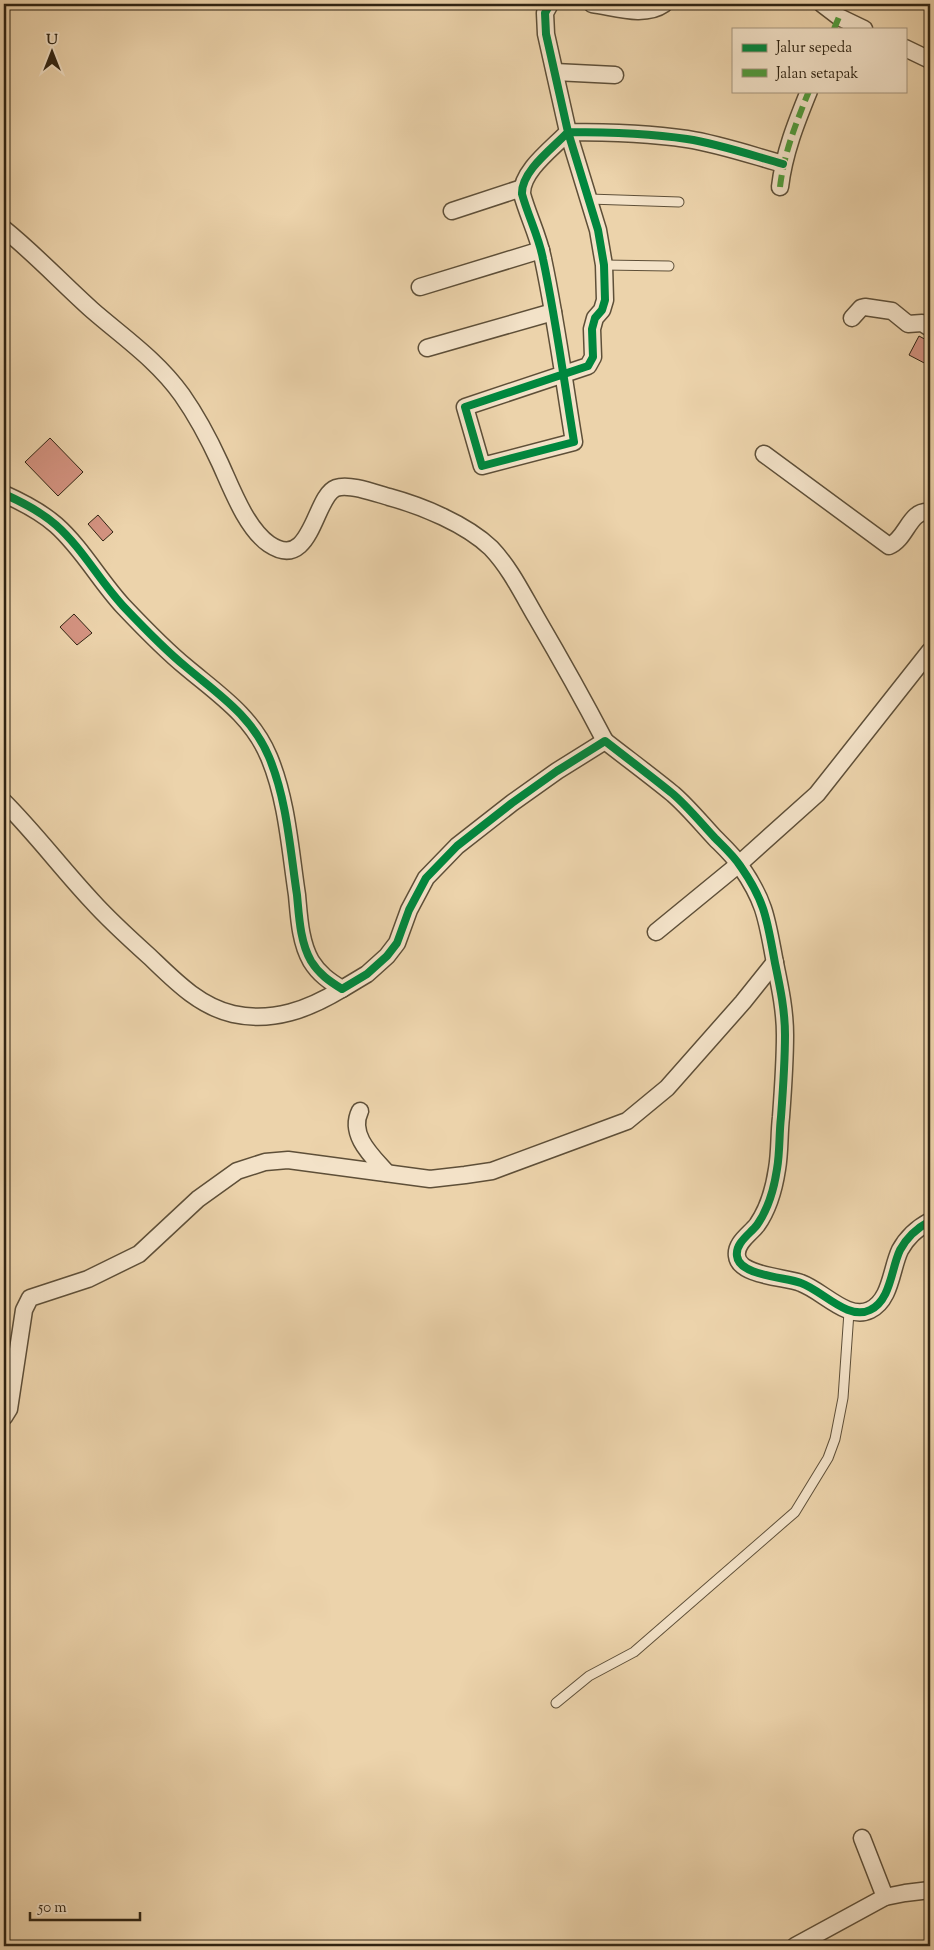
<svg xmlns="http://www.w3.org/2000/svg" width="934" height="1950" font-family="'Sorts Mill Goudy',serif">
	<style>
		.building { fill: #d49381; stroke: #2f2312 }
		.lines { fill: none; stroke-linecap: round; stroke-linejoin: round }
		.lane-casing { stroke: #5e4f38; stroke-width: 11 }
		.street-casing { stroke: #5e4f38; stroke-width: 19 }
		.lane { stroke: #f3e2c8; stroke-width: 9 }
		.street { stroke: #f3e2c8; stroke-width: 16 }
		.quiet { stroke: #509b3c; stroke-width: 6; stroke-dasharray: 12 6; stroke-linecap: butt }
		.cycleway-casing { stroke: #f3e2c8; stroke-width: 11 }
		.cycleway { stroke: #00873e; stroke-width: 8 }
	</style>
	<rect width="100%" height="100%" fill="#ecd3ab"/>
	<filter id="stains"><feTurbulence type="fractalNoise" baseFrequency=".004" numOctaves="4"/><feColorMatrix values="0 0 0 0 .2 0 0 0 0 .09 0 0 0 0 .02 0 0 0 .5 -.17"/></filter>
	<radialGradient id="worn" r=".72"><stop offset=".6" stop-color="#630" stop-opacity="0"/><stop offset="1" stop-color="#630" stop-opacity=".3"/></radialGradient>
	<g class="building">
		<path d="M919 336 930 342V366L909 355Z"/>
		<path d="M50 438 83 472 58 496 25 462Z"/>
		<path d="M98 515 113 532 103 541 88 524Z"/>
		<path d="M74 614 92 633 77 645 60 627Z"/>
		<path d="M930 696V707L925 704Z"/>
	</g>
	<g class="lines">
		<defs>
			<g id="lane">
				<path d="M589 199 679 202"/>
				<path d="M604 265 669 266"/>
				<path d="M556 1703 589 1676 634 1652 795 1512 828 1458 835 1439 843 1398 849 1312"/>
			</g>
			<g id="street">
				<path d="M550 4 545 13 546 34 568 132 598 230 604 265 605 300 602 310 595 318 592 329 593 357 588 366 465 407 482 466 574 442C564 381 556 320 543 259 539 237 528 216 522 194 521 171 553 148 568 132 608 132 647 133 687 139 719 144 751 155 783 164"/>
				<path d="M592 4C615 7 644 18 664 4"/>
				<path d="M822 4 839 17 864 29"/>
				<path d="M905 48 930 60"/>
				<path d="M555 72 615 75"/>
				<path d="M780 187C784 153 796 123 809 91"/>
				<path d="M452 211 522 188"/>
				<path d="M4 229C35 254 62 283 92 310 123 337 157 360 182 395 196 415 209 439 220 463 231 487 246 528 269 544 312 573 314 496 336 488 349 483 375 493 389 497 422 506 466 524 491 548 510 568 522 593 536 617 560 658 583 699 605 741"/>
				<path d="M420 287 541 250"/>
				<path d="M852 318 861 308 865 307 892 311 908 324 922 323 930 328"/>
				<path d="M427 348 553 312"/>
				<path d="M764 454 889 546C907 539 909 509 930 512"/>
				<path d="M4 494C22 502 40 511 56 525 82 548 99 580 123 606 142 626 165 650 186 667 218 694 252 716 269 757 287 800 290 849 297 895 299 916 300 942 311 961 319 974 329 981 342 989L367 974 387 956 397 943 409 910 426 878 457 846 512 803 557 771 605 741C628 759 651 776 673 794 688 807 701 823 715 838 724 847 734 856 741 867 766 903 767 921 775 963 780 987 785 1010 785 1035 785 1062 783 1090 781 1117 779 1134 780 1152 777 1169 774 1189 769 1208 757 1225 750 1234 735 1243 737 1256 739 1276 786 1277 801 1283 823 1291 848 1321 870 1310 891 1300 891 1269 900 1250 907 1237 917 1228 930 1221"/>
				<path d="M4 802C35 833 62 869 92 901 110 921 130 939 150 957 175 981 199 1006 233 1014 273 1023 309 1009 342 989"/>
				<path d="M656 932 739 864 817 794 930 651"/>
				<path d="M360 1111C348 1135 373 1157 387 1173"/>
				<path d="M4 1417 9 1409 24 1310 30 1298 88 1279 139 1254 198 1199 237 1171 265 1162 288 1160 430 1179 465 1175 492 1171 627 1121 667 1088 743 1002 775 962"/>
				<path d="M862 1838 885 1897"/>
				<path d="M795 1946 885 1897 905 1893 930 1890"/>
			</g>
		</defs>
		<use href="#lane" class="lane-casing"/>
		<use href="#street" class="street-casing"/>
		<use href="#lane" class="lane"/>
		<use href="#street" class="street"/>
		<g class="quiet">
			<path d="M834 29 839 17"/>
			<path d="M780 187C784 153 796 123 809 91"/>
		</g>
		<defs>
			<g id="cycleway">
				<path d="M550 4 545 13 546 34 568 132 598 230 604 265 605 300 602 310 595 318 592 329 593 357 588 366 465 407 482 466 574 442C564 381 556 320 543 259 539 237 528 216 522 194 521 171 553 148 568 132 608 132 647 133 687 139 719 144 751 155 783 164"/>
				<path d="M4 494C22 502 40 511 56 525 82 548 99 580 123 606 142 626 165 650 186 667 218 694 252 716 269 757 287 800 290 849 297 895 299 916 300 942 311 961 319 974 329 981 342 989L367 974 387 956 397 943 409 910 426 878 457 846 512 803 557 771 605 741C628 759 651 776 673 794 688 807 701 823 715 838 724 847 734 856 741 867 766 903 767 921 775 963 780 987 785 1010 785 1035 785 1062 783 1090 781 1117 779 1134 780 1152 777 1169 774 1189 769 1208 757 1225 750 1234 735 1243 737 1256 739 1276 786 1277 801 1283 823 1291 848 1321 870 1310 891 1300 891 1269 900 1250 907 1237 917 1228 930 1221"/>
			</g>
		</defs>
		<use href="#cycleway" class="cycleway-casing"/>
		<use href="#cycleway" class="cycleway"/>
	</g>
	<rect width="934" height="1950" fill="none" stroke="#ecd3ab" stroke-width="20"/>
	<rect x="5" y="5" width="924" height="1940" fill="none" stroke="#2f2312" stroke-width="2.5"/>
	<rect x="10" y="10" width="914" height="1930" fill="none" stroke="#2f2312"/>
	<rect x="732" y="28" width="175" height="65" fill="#f3e2c8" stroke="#a5967f"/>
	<rect x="742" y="44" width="25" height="8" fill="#00873e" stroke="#a5967f"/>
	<text x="776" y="52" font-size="15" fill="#2f2312">Jalur sepeda</text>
	<rect x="742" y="69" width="25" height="8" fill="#509b3c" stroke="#a5967f"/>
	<text x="776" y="78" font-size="15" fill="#2f2312">Jalan setapak</text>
	<g transform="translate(52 52)" stroke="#f3e2c8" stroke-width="4" paint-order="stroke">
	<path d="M0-4L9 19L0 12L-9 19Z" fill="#2f2312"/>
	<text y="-8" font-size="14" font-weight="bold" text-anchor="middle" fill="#2f2312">U</text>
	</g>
	<path d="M30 1912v8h110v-8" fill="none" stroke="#2f2312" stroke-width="2.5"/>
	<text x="38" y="1912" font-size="15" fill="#2f2312" stroke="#f3e2c8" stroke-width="4" paint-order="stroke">50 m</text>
	<rect width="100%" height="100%" filter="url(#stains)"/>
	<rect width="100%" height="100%" fill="url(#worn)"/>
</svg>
